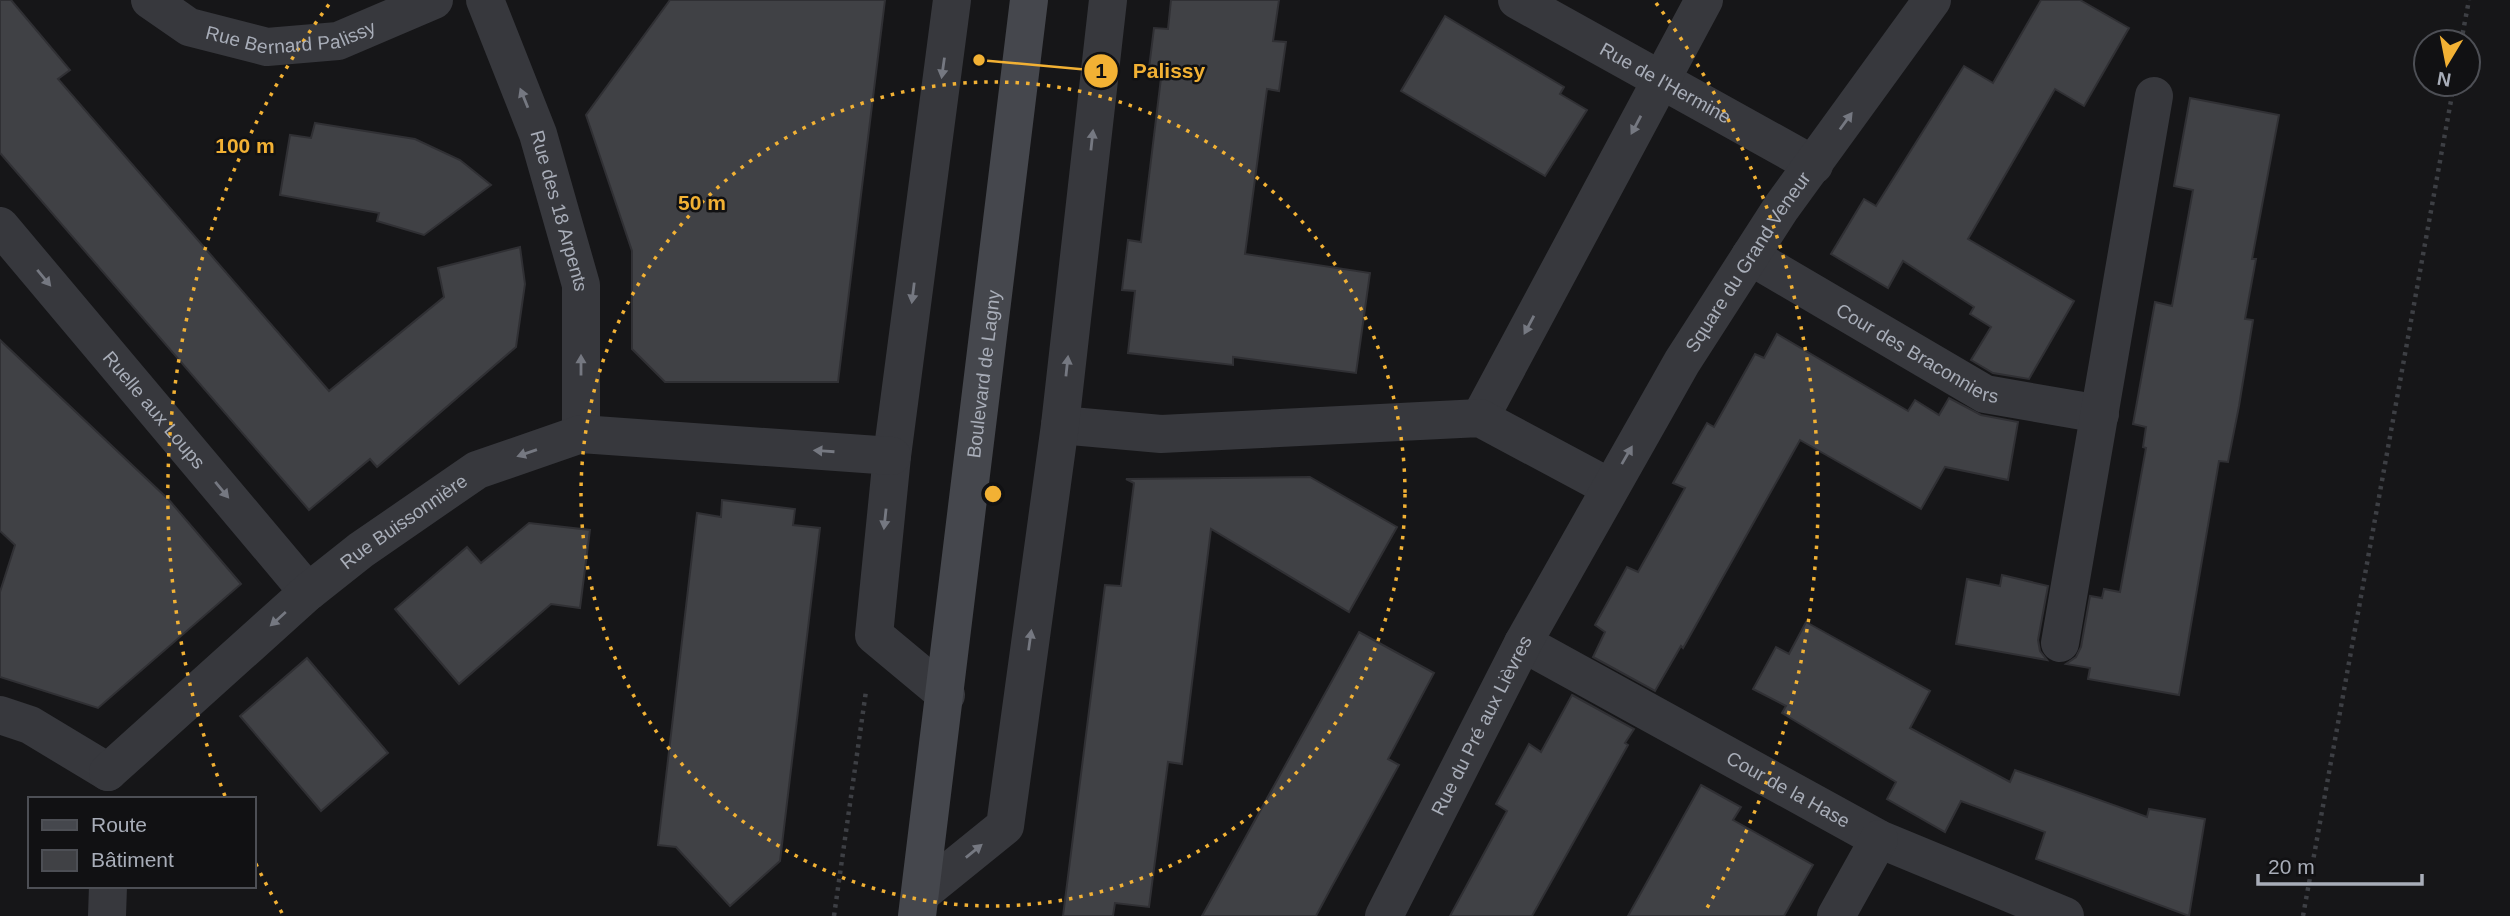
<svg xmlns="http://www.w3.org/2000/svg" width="2510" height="916" font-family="Helvetica,sans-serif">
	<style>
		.building { fill: #404145; stroke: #303034; stroke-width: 2 }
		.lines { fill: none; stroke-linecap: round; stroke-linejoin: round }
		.path { stroke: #3d3f44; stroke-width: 4.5; stroke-dasharray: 3.5 5; stroke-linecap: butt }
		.minor { stroke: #37383d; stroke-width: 38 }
		.secondary { stroke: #45474d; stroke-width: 38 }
		.oneway { fill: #757881 }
		.ring { fill: none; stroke: #f2b134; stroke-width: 3.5; stroke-dasharray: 3.5 7 }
		.labels { text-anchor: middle; stroke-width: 5; stroke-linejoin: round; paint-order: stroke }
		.street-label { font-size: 19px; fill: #a8adb8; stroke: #111113 }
		.centre { fill: #f2b134; stroke: #111113; stroke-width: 3.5 }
		.ring-label { font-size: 21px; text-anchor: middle; font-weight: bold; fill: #f2b134; stroke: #111113; stroke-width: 5; stroke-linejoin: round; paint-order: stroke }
		.leader { fill: none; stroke: #f2b134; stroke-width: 2.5 }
		.callout-dot { fill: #f2b134; stroke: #111113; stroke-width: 2.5 }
		.mark-label { font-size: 21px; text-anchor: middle; font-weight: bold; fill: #111 }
		.callout-label { font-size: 21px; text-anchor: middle; font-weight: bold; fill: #f2b134; stroke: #111113; stroke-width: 5; stroke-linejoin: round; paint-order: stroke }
	</style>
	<rect width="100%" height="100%" fill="#161618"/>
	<g class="building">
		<path d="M0 0H11L70 70 58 79 329 391 444 297 438 268 520 247 525 284 516 347 377 467 370 459 309 510 0 153Z"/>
		<path d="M670 0H885L838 382H665L632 349V251L586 115Z"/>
		<path d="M1171 0H1279L1273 41 1286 42 1279 91 1267 89 1245 254 1370 273 1356 373 1233 357V365L1128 353 1135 291 1122 290 1128 240 1141 242 1161 78 1148 76 1154 28 1168 29Z"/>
		<path d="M2041 0H2080L2129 28 2084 106 2055 89 1968 239 2074 301 2029 379 1993 373 1971 360 1991 327 1970 314 1974 307 1903 261 1888 288 1831 254 1864 199 1876 206 1964 66 1993 83Z"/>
		<path d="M1445 16 1564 87 1560 94 1587 110 1545 176 1401 91Z"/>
		<path d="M2190 98 2279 115 2252 259H2256L2245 319 2253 320 2239 406 2228 462 2219 461 2179 695 2088 679 2090 668 2066 664 2076 657 2081 647 2090 596 2102 598 2104 589 2120 592 2146 448 2143 447 2146 427 2133 424 2155 302 2172 306 2193 190 2174 186Z"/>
		<path d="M315 123 415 139 460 160 491 185 424 235 377 221 379 213 280 195 290 135 311 138Z"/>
		<path d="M1777 334 1908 411 1915 400 1939 415 1949 398 1981 415 2018 422 2008 480 1945 467 1921 509 1800 440 1683 648 1681 646 1655 691 1593 657 1605 632 1595 625 1627 567 1638 572 1685 488 1673 483 1707 423 1714 427 1755 354 1764 358Z"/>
		<path d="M0 340 169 500 241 584 98 708 0 677V592L15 545 0 531Z"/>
		<path d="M1310 477 1397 527 1349 612 1211 529 1182 764 1168 762 1149 907 1115 903 1113 916H1063L1105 585 1121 586 1134 483 1126 479Z"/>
		<path d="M722 500 795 509 793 525 820 528 780 861 730 906 676 847 658 845 697 513 721 517Z"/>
		<path d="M529 523 590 530 580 608 551 604 459 684 395 609 467 547 481 563Z"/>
		<path d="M2002 575 2048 586 2038 640 2040 651 2047 660 1956 644 1967 579 2000 586Z"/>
		<path d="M1806 622 1930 691 1910 728 2010 782 2015 770 2147 817 2149 809 2205 819 2189 916 2036 859 2045 832 1961 801 1945 832 1887 799 1896 782 1782 713 1786 706 1753 689 1776 647 1789 654Z"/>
		<path d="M1359 632 1434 673 1388 759 1399 765 1331 888 1316 916H1202Z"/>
		<path d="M307 658 388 753 321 811 240 716Z"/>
		<path d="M1572 695 1634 729 1625 743 1628 745 1532 916H1450L1507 811 1496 804 1529 744 1541 752Z"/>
		<path d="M1701 785 1741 807 1733 820 1813 865 1784 916H1628Z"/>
	</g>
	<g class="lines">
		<g class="path">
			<path d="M2461 42 2469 0"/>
			<path d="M834 916 866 691"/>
			<path d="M2303 916 2454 84"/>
		</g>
		<g class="minor">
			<path id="s1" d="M150 0 189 27 267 47 338 41 434 0"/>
			<path id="s2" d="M485 0 538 134 581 285V434"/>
			<path id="s3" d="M1517 0 1814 165"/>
			<path id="s4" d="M0 226 308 592"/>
			<path id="s5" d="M1750 256 1985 394 2100 414"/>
			<path d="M1480 418 1704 0"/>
			<path d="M1060 425 1161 434 1480 418 1609 487"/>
			<path id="s6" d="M1523 643 1879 839 2065 916"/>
			<path d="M2060 643 2154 96"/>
			<path d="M946 695 874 635 892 456 952 0"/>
			<path d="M0 715 30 725 108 772"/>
			<path id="s7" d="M108 772 308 592 361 550 477 470 581 434 892 456"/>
			<path d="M921 894 1005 826 1060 425 1108 0"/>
			<path d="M107 916 108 886"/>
			<path id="s8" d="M1384 916 1523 643 1682 362 1781 208 1932 0"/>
			<path d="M1836 916 1879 839"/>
		</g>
		<path class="secondary" id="s9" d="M917 916 1029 0"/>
	</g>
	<defs><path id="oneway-solid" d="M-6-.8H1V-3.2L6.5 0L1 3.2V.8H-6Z" transform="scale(1.75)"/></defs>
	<g class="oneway">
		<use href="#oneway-solid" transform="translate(943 68) rotate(98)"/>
		<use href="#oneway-solid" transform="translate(524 98) rotate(-112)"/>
		<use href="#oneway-solid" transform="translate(1846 121) rotate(-54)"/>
		<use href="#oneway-solid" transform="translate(1636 125) rotate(118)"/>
		<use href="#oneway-solid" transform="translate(1092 140) rotate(-84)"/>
		<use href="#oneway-solid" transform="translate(44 278) rotate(50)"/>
		<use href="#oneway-solid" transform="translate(913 293) rotate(97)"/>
		<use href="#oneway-solid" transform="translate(1529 325) rotate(118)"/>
		<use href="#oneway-solid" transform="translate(581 365) rotate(-90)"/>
		<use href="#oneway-solid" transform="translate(1067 366) rotate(-84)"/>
		<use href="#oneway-solid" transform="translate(824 451) rotate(-176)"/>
		<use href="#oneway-solid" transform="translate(527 453) rotate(161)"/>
		<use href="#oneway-solid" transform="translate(1627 455) rotate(-60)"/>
		<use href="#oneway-solid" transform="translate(222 490) rotate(50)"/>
		<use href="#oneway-solid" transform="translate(885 519) rotate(96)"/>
		<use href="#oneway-solid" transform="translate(278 619) rotate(138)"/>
		<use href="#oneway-solid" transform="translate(1030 640) rotate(-82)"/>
		<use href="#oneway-solid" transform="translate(974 851) rotate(-39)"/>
	</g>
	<g class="ring">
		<circle cx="993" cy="494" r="412"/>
		<path d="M282 913A825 825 0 0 1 255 862M225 796A825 825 0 0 1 330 3M1656 3A825 825 0 0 1 1704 913"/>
	</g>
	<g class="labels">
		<g class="street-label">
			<text dy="7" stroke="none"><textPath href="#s1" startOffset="152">Rue Bernard Palissy</textPath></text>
			<text dy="7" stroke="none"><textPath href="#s3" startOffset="170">Rue de l'Hermine</textPath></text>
			<text dy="7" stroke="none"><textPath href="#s2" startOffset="224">Rue des 18 Arpents</textPath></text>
			<text dy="7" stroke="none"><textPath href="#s8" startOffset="749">Square du Grand Veneur</textPath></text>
			<text dy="7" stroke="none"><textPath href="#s5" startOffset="194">Cour des Braconniers</textPath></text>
			<text dy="7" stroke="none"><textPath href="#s9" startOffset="546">Boulevard de Lagny</textPath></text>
			<text dy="7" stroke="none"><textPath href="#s4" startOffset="240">Ruelle aux Loups</textPath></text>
			<text dy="7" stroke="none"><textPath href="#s7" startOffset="388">Rue Buissonnière</textPath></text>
			<text dy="7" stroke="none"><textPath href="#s8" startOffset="214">Rue du Pré aux Lièvres</textPath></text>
			<text dy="7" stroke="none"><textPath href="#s6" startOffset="303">Cour de la Hase</textPath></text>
		</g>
	</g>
	<circle cx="993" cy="494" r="10" class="centre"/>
	<g class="ring-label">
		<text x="245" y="153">100 m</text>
		<text x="702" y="210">50 m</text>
	</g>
	<path class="leader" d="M979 60L1101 71"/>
	<g class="callout-dot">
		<circle cx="979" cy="60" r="7"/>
		<circle cx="1101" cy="71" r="18"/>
	</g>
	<g class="mark-label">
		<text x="1101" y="78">1</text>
	</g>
	<g class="callout-label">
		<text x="1169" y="78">Palissy</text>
	</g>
	<rect x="28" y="797" width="228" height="91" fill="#111113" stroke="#4d4f55" stroke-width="2"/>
	<rect x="42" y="820" width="35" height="10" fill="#45474d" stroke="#4d4f55" stroke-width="2"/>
	<text x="91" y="832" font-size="21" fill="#a8adb8">Route</text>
	<rect x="42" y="850" width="35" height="21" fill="#404145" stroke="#4d4f55" stroke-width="2"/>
	<text x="91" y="867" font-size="21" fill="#a8adb8">Bâtiment</text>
	<g transform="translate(2447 63) rotate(190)"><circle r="33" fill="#111113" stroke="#4d4f55" stroke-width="2"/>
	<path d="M0-5L12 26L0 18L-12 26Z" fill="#f2b134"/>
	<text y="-10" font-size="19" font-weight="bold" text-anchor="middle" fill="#a8adb8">N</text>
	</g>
	<path d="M2258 874v10h164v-10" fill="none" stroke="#a8adb8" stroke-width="3.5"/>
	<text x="2268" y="874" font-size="21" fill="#a8adb8" stroke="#111113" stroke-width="5" paint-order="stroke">20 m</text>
</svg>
